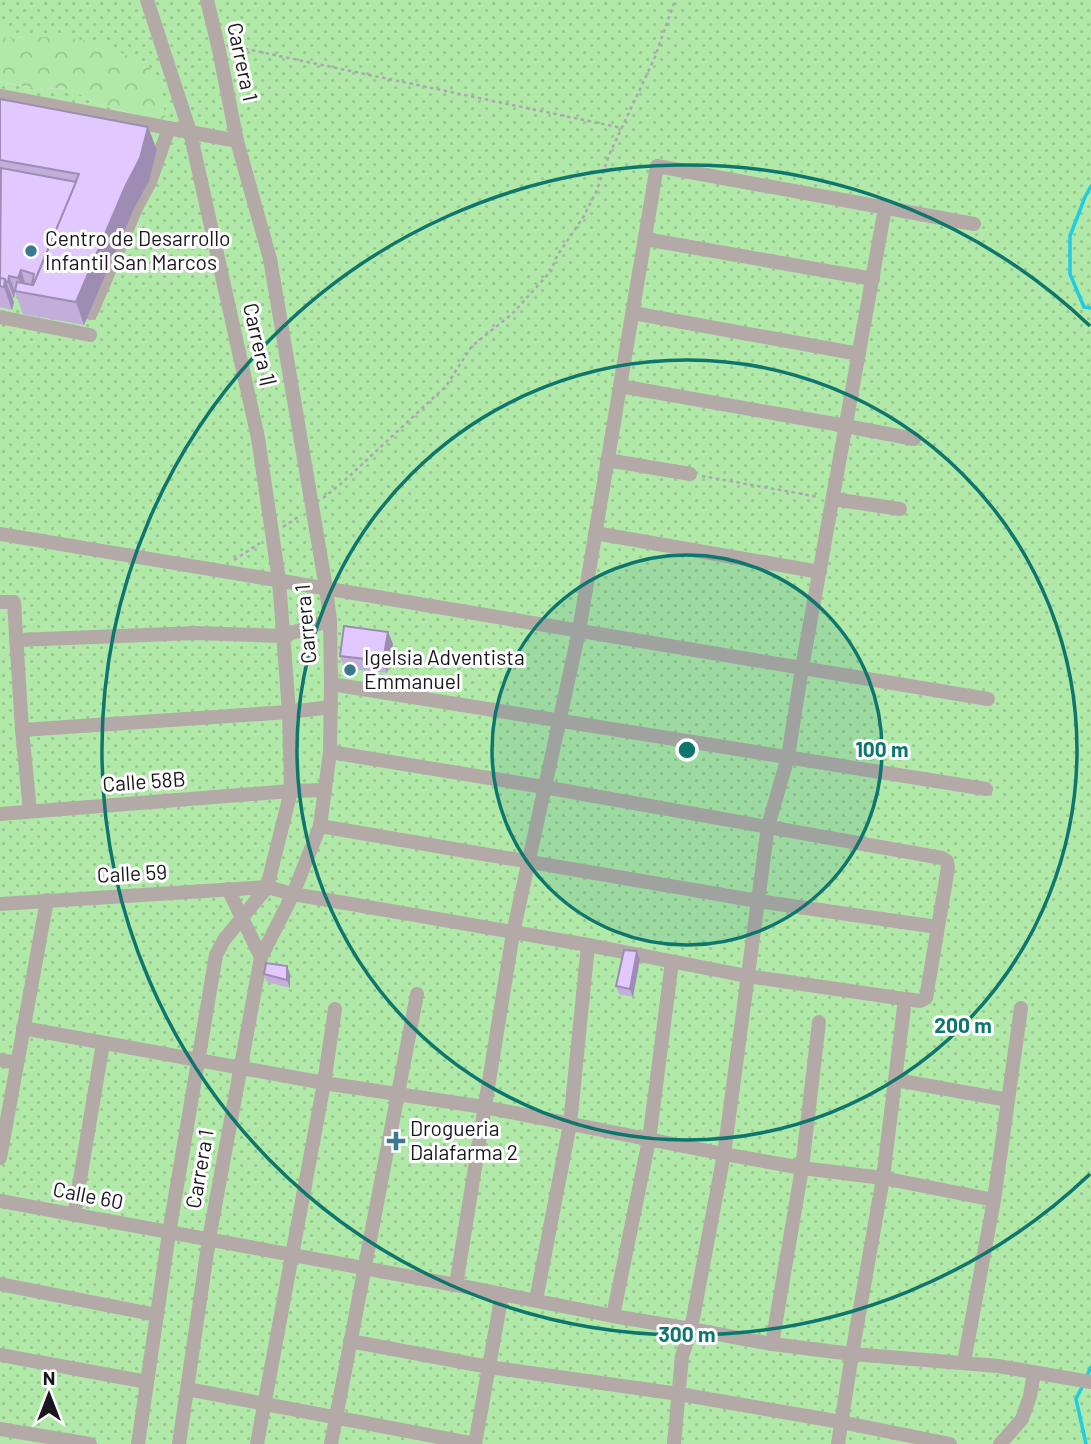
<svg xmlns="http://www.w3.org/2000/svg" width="1091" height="1444" font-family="Barlow,sans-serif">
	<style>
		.grass { fill: url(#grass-dots) }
		.forest { fill: url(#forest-crowns) }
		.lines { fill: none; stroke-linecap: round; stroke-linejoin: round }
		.stream { stroke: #20cde3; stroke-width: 3.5 }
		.path { stroke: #aca6b2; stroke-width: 2.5; stroke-dasharray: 3.5 3.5; stroke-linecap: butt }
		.minor { stroke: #b3a9a7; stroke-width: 14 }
		.wall { fill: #c2addb }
		.shaded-wall { fill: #9e8db2 }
		.building { fill: #e1c9ff; stroke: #9e8db2; stroke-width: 2 }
		.ring { fill: none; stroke: #0f766e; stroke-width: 3.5 }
		.poi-dot { fill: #3b798f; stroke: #fff; stroke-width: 2.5 }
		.labels { text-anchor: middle; stroke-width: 6; stroke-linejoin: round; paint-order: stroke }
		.street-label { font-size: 21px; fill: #19171d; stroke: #fff }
		.poi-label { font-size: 21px; fill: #19171d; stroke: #fff; text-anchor: start }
		.centre { fill: #0f766e; stroke: #fff; stroke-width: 3.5 }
		.ring-label { font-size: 21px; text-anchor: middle; font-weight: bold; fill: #0f766e; stroke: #fff; stroke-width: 6; stroke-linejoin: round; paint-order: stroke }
	</style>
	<defs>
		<pattern id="grass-dots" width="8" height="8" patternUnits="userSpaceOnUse" patternTransform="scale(1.75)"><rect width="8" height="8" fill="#b1e9a9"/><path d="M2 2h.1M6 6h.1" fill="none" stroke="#98c791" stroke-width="1.8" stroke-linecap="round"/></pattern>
		<pattern id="forest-crowns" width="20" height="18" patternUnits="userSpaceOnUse" patternTransform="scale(1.75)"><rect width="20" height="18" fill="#b1e9a9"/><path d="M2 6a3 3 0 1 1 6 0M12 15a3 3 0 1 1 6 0" fill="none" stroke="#98c791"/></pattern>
	</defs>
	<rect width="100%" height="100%" fill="#f6effe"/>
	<path class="grass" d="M0 0H1091V1444H0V82L33 88 71 89 94 103 147 118 26 37 5 39V26H0Z"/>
	<path class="forest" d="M0 26H5L6 39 26 37H65L103 44 149 66 161 90 166 119 147 118 94 103 71 89 33 88 0 82Z"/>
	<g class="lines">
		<g class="stream">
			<path d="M1091 186 1085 197 1070 236V274L1084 307 1091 308"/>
			<path d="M1086 1378 1091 1367"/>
			<path d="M1083 1385 1076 1399 1086 1444"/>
		</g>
		<g class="path">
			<path d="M231 50 246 49 622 128"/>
			<path d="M702 476 819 497"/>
			<path d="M323 498 343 482 446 386 472 346 512 314 551 271 557 256 584 216 597 190 609 155 655 57 675 0"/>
			<path d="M283 527 301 515"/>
			<path d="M234 560 260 543"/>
		</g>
		<g class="minor">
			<path d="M0 96 237 141"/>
			<path d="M645 239 873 279"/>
			<path d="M91 313 136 208 150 182 169 128"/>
			<path d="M633 313 859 354"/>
			<path d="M0 317 90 335"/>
			<path d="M620 386 846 426 914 439"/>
			<path d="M607 460 690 474"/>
			<path d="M833 499 900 509"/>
			<path d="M595 533 820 572"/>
			<path d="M0 534 988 699"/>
			<path d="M0 602H14L22 730 30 811"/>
			<path d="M17 640 196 633 283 636 330 620"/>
			<path d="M331 684 986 789"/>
			<path d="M22 730 289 712 331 707"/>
			<path d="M0 814 291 791 325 790"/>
			<path d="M320 826 758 901 937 927"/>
			<path d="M228 889 261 957"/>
			<path d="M0 904 267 887 293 894 588 945 747 976 905 999 920 1001 926 998 948 868 947 861 942 858 544 787 330 752"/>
			<path d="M23 1028 324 1083 484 1107 724 1154 802 1168 883 1178 994 1200"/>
			<path d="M0 1060 17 1063"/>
			<path d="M896 1080 1008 1100"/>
			<path d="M0 1158 47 900"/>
			<path d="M0 1201 456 1285 613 1316 691 1329 772 1344 852 1354 998 1366 1091 1382"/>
			<path d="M74 1215 103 1043"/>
			<path d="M0 1284 157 1315"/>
			<path d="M456 1285 513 933 579 631 657 166 974 224"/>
			<path d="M536 1300 570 1124 588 945"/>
			<path d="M613 1316 649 1140 672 962"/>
			<path d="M350 1341 489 1367 679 1394 841 1422 950 1444"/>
			<path d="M772 1344 802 1168 819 1022"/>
			<path d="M0 1355 147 1382"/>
			<path d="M964 1362 994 1200 1021 1008"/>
			<path d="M187 1389 475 1444"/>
			<path d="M0 1429 90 1444"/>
			<path d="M138 1444 169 1233 216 955 224 940 267 887 291 791 289 712 279 580 258 438 190 132 147 0"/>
			<path d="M179 1444 209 1239 261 957 293 894 320 826 330 752 331 684 330 620 326 588 270 259 237 141 219 50 207 0"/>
			<path d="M257 1444 324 1083 335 1009"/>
			<path d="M331 1444 417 994"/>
			<path d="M475 1444 502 1294"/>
			<path d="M674 1444 682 1356 691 1329 724 1154 768 826 788 757 802 668 885 208"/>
			<path d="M838 1444 852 1354 883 1178 905 999"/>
			<path d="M1000 1444 1022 1419 1030 1396 1034 1373"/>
		</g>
	</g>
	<g class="wall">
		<path d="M0 99 157 150 149 181 133 211 84 325 23 314 15 292 14 298H12L14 302 12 310 0 307Z"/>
		<path d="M388 632 393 644 387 673 344 668 340 656Z"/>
		<path d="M637 951 640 959 633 997 619 994 616 986Z"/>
		<path d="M264 974H290V988L267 982Z"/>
	</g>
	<g class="shaded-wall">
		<path d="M148 127 157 150 149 181 133 211 84 325 76 302Z"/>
		<path d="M21 270 26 286 24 294 18 278Z"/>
		<path d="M9 276 15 292 14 298 8 282Z"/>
		<path d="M5 279 14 302 12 310 4 287Z"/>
		<path d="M388 632 393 644 387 673 383 661Z"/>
		<path d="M637 951 640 959 633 997 630 989Z"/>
		<path d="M287 966 290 974V988L287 980Z"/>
	</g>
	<g class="building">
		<path d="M0 99 148 127 140 158 125 187 76 302 15 291 17 282 33 285 79 174 0 160Z"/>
		<path d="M1 168 76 182 33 285H32L34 274 21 270 18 278 9 276 8 282H6L5 279 0 278Z"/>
		<path d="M0 278 5 279 4 287 0 286Z"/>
		<path d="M344 626 388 632 383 661 340 656Z"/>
		<path d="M624 950 637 951 630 989 616 986Z"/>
		<path d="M266 963 287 966V980L264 974Z"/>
	</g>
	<circle cx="687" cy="750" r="195" fill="#0f766e" fill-opacity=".12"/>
	<g class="ring">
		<circle cx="687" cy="750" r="195"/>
		<circle cx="687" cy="750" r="390"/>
		<path d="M1090 1174A585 585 0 1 1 1090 326"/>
	</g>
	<g class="poi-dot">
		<circle cx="31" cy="251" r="7"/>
		<circle cx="350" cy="670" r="7"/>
		<path d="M392.5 1130.5h7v7h7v7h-7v7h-7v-7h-7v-7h7z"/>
	</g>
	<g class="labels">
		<g class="street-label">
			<text transform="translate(242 62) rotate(78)" y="7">Carrera 1</text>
			<text transform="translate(259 344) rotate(77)" y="7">Carrera 1|</text>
			<text transform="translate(306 624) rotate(-95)" y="7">Carrera 1</text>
			<text transform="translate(144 782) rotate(-4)" y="7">Calle 58B</text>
			<text transform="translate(132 874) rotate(-3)" y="7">Calle 59</text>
			<text transform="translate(200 1169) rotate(-80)" y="7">Carrera 1</text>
			<text transform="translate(88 1196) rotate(11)" y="7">Calle 60</text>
		</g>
		<g class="poi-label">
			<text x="45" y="246">Centro de Desarrollo<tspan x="45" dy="24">Infantil San Marcos</tspan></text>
			<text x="364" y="665">Igelsia Adventista<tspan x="364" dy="24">Emmanuel</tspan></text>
			<text x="410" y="1136">Drogueria<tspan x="410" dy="24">Dalafarma 2</tspan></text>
		</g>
	</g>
	<circle cx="687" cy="750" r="10" class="centre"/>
	<g class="ring-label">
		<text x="882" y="757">100 m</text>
		<text x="963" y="1033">200 m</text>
		<text x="687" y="1342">300 m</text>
	</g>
	<g transform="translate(49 1395)" stroke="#ffffff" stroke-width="5" paint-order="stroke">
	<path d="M0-5L12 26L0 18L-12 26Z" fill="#19171d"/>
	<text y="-10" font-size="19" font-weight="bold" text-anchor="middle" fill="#19171d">N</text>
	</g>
</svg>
